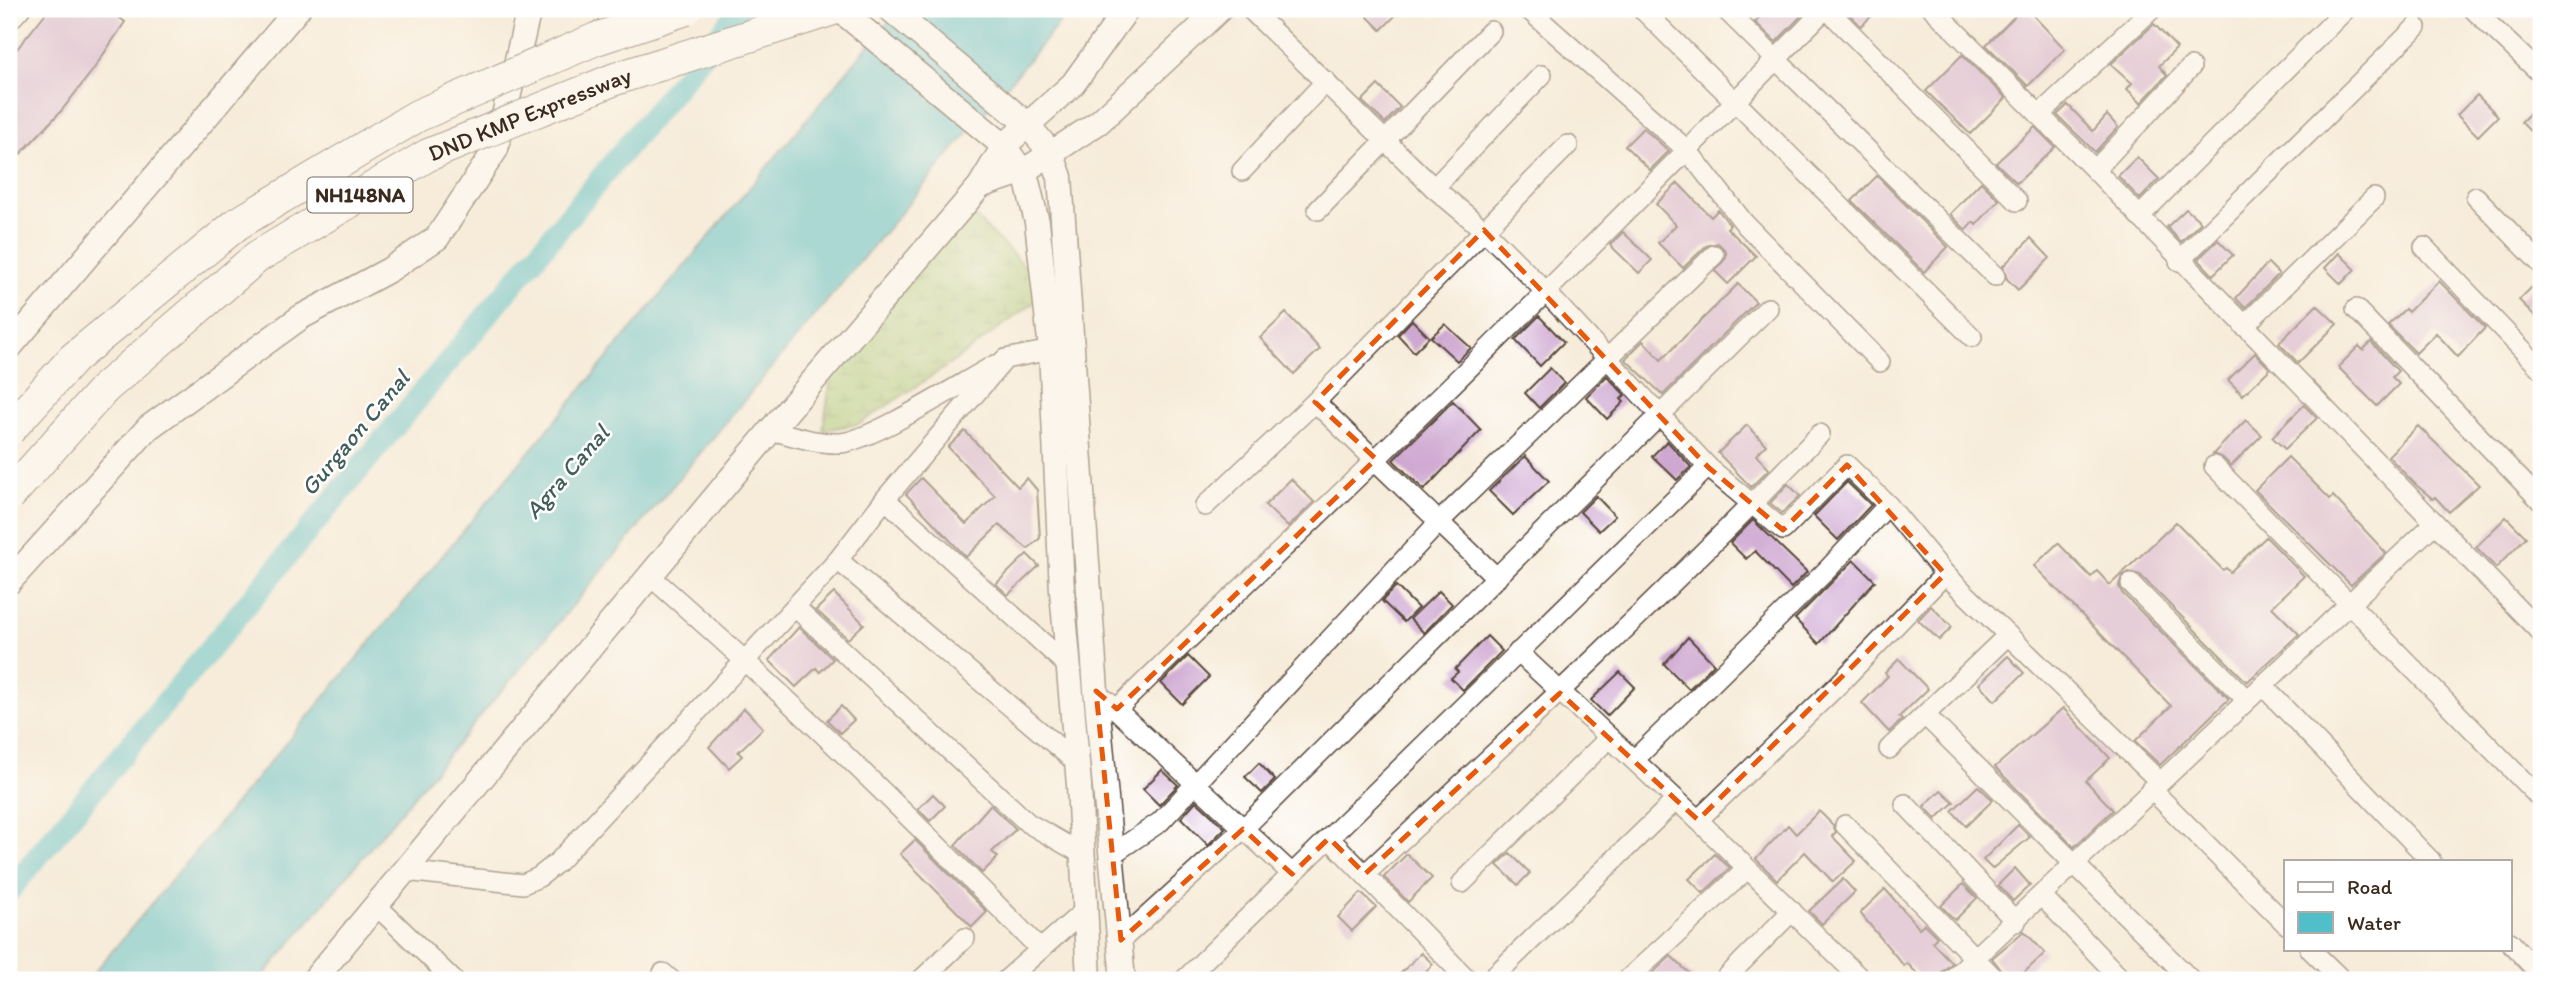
<svg xmlns="http://www.w3.org/2000/svg" width="2550" height="989" font-family="Itim,sans-serif">
	<style>
		.wetland { fill: url(#wetland-marsh); stroke: #707a48; stroke-width: 2 }
		.water { fill: #51bfc9; stroke: #467474; stroke-width: 2 }
		.lines { fill: none; stroke-linecap: round; stroke-linejoin: round }
		.canal { stroke: #51bfc9; stroke-width: 23 }
		.building { fill: #cfa8d2 }
		.minor-casing { stroke: #57473a; stroke-width: 22 }
		.tertiary-casing { stroke: #57473a; stroke-width: 27 }
		.trunk-casing { stroke: #57473a; stroke-width: 34 }
		.minor { stroke: #fff; stroke-width: 19 }
		.tertiary { stroke: #fff; stroke-width: 24 }
		.trunk { stroke: #fff; stroke-width: 32 }
		.trunk-bridge-casing { stroke: #57473a; stroke-width: 34; stroke-linecap: butt }
		.trunk-bridge { stroke: #fff; stroke-width: 32 }
		.marked { fill: none; stroke: #e8590c; stroke-width: 5; stroke-dasharray: 14 9; stroke-linejoin: round }
		.labels { text-anchor: middle; stroke-width: 5; stroke-linejoin: round; paint-order: stroke }
		.shield { fill: #fff; stroke: #766a62; stroke-width: 2 }
		.shield-label { font-size: 21px; font-weight: bold; fill: #3b2a1e }
		.street-label { font-size: 23px; fill: #3b2a1e; stroke: #fff }
		.water-label { font-size: 24px; font-style: italic; fill: #435e5a; stroke: #fff }
	</style>
	<defs>
		<pattern id="wetland-marsh" width="20" height="14" patternUnits="userSpaceOnUse" patternTransform="scale(1.75)"><rect width="20" height="14" fill="#a5c973"/><path d="M1 5h8M5 5V1M11 12h8M15 12V8" fill="none" stroke="#88a35e"/></pattern>
	</defs>
	<rect width="100%" height="100%" fill="#fff"/>
	<filter id="ink" filterUnits="userSpaceOnUse"><feTurbulence type="fractalNoise" baseFrequency=".0143" numOctaves="2"/><feDisplacementMap in="SourceGraphic" scale="14" xChannelSelector="R" yChannelSelector="G"/><feConvolveMatrix kernelMatrix="1 2 1 2 8 2 1 2 1" color-interpolation-filters="sRGB"/></filter>
	<filter id="wash" filterUnits="userSpaceOnUse"><feTurbulence type="fractalNoise" baseFrequency=".00686" numOctaves="4" result="noise"/><feDisplacementMap in="SourceGraphic" scale="28" xChannelSelector="R" yChannelSelector="G"/><feGaussianBlur stdDeviation="1.57" result="paint"/><feColorMatrix in="noise" values="0 0 0 0 0 0 0 0 0 0 0 0 0 0 0 0 0 1.4 0 .05"/><feComposite in="paint" operator="in"/></filter>
	<g filter="url(#wash)">
		<rect width="100%" height="100%" fill="#f7ecda"/>
		<path class="wetland" d="M968 210 1050 291 953 362 859 424 823 430 831 377Z"/>
		<path class="water" d="M899 9H1071L260 980H88Z"/>
		<g class="lines">
			<path class="canal" d="M9 891 741 9"/>
		</g>
		<g id="blocks">
			<g class="building">
				<path d="M49 9H127L120 18 125 22 93 70 62 110 9 166V59Z"/>
				<path d="M1360 9H1402L1381 30Z"/>
				<path d="M1767 9H1808L1776 42 1755 22Z"/>
				<path d="M1844 9H1879L1861 26Z"/>
				<path d="M2022 9H2027L2065 49 2028 86 1986 45Z"/>
				<path d="M2154 24 2177 48 2159 66 2167 75 2141 103 2127 89 2132 83 2111 64Z"/>
				<path d="M1962 55 2006 98 1970 134 1926 91Z"/>
				<path d="M1378 85 1400 107 1385 123 1362 101Z"/>
				<path d="M2477 95 2498 116 2478 136 2457 115Z"/>
				<path d="M2541 102V142L2521 122Z"/>
				<path d="M2068 105 2093 131 2107 115 2118 127 2095 152 2057 115Z"/>
				<path d="M2035 127 2055 147 2017 183 1996 163Z"/>
				<path d="M1643 128 1669 151 1650 170 1625 146Z"/>
				<path d="M2137 157 2159 179 2140 199 2118 176Z"/>
				<path d="M1877 176 1948 247 1924 272 1852 201Z"/>
				<path d="M1981 182 1999 200 1976 225 1973 222 1966 230 1950 214Z"/>
				<path d="M1678 183 1711 217 1718 210 1730 225 1727 228 1756 256 1728 284 1715 271 1726 258V251L1718 243 1706 246 1683 268 1658 243 1676 225 1656 204Z"/>
				<path d="M2186 209 2201 222 2181 242 2167 227Z"/>
				<path d="M1623 232 1652 260 1639 273 1610 245Z"/>
				<path d="M2031 238 2050 258 2018 290 2007 279 2003 266Z"/>
				<path d="M2218 240 2233 255 2213 275 2198 259Z"/>
				<path d="M2339 253 2355 269 2341 284 2325 268Z"/>
				<path d="M2268 263 2279 274 2245 308 2236 298Z"/>
				<path d="M2541 278V322L2519 300Z"/>
				<path d="M2439 281 2485 328 2458 357 2436 333 2416 353 2388 325 2405 309 2408 312Z"/>
				<path d="M1738 284 1756 302 1663 395 1625 359 1643 341 1661 360Z"/>
				<path d="M2317 305 2337 324 2298 363 2279 343Z"/>
				<path d="M1286 313 1320 349 1294 374 1260 338Z"/>
				<path d="M1539 316 1564 342 1540 366 1515 340Z"/>
				<path d="M1412 320 1429 337 1414 352 1398 335Z"/>
				<path d="M1445 324 1471 348 1457 361 1431 337Z"/>
				<path d="M2371 342 2398 371 2392 377 2399 384 2377 406 2338 367 2359 346 2363 350Z"/>
				<path d="M2255 353 2270 369 2243 395 2228 380Z"/>
				<path d="M1550 368 1564 383 1539 408 1525 393Z"/>
				<path d="M1607 376 1625 395 1621 399 1624 402 1607 419 1586 397Z"/>
				<path d="M1453 401 1481 430 1424 490 1393 460Z"/>
				<path d="M2304 405 2317 418 2285 449 2272 437Z"/>
				<path d="M2246 420 2262 435 2231 466 2222 457 2213 454Z"/>
				<path d="M1747 425 1766 445 1756 455 1769 469 1751 487 1718 453Z"/>
				<path d="M2418 426 2479 485 2449 512 2435 497 2433 499 2416 485 2388 456Z"/>
				<path d="M965 431 1018 487 1027 478 1037 490 1040 538 1028 549 999 525 966 557 906 494 921 478 966 524 995 496 948 447Z"/>
				<path d="M1667 441 1691 467 1677 480 1652 456Z"/>
				<path d="M1525 456 1549 481 1513 515 1489 491Z"/>
				<path d="M2288 457 2330 499 2333 496 2386 553 2351 585 2255 490Z"/>
				<path d="M1291 479 1314 502 1288 527 1265 505Z"/>
				<path d="M1847 482 1871 505 1838 540 1814 516Z"/>
				<path d="M1788 484 1800 496 1782 513 1770 503Z"/>
				<path d="M1596 496 1615 516 1599 531 1580 512Z"/>
				<path d="M2506 517 2526 537 2496 568 2476 547Z"/>
				<path d="M1753 520 1807 572 1791 588 1755 551 1746 559 1730 543Z"/>
				<path d="M2176 522 2223 570 2226 568 2230 572 2266 537 2304 576 2272 607 2299 634 2247 682 2140 575 2129 572 2122 576 2119 586 2122 593 2229 699 2160 765 2135 741 2171 706 2034 566 2058 543 2091 577 2097 571 2110 585Z"/>
				<path d="M1027 554 1039 566 1008 595 996 584Z"/>
				<path d="M1854 560 1875 581 1819 644 1795 619Z"/>
				<path d="M1396 586 1418 608 1404 622 1382 601Z"/>
				<path d="M1439 591 1452 604 1424 633 1410 619Z"/>
				<path d="M834 593 864 624 848 639 816 610Z"/>
				<path d="M1931 606 1952 627 1939 640 1918 620Z"/>
				<path d="M799 627 833 659 820 672 816 668 796 687 769 660Z"/>
				<path d="M1487 636 1502 651 1463 690 1451 678 1458 672 1455 669Z"/>
				<path d="M1688 637 1714 664 1689 689 1664 664Z"/>
				<path d="M1188 656 1209 677 1182 704 1161 683Z"/>
				<path d="M2008 656 2024 673 1995 701 1979 684Z"/>
				<path d="M1899 659 1928 689 1899 717 1902 720 1889 732 1862 703 1888 676 1885 673Z"/>
				<path d="M1620 672 1635 687 1607 716 1591 700Z"/>
				<path d="M841 706 854 720 840 733 827 720Z"/>
				<path d="M744 708 763 728 738 752 742 756 729 768 709 747Z"/>
				<path d="M2063 708 2110 758 2086 781 2113 810 2074 847 1995 767Z"/>
				<path d="M1259 763 1275 780 1262 793 1245 777Z"/>
				<path d="M1162 770 1178 785 1159 805 1143 789Z"/>
				<path d="M1978 786 1993 800 1966 826 1952 811Z"/>
				<path d="M1941 790 1954 802 1936 819 1924 806Z"/>
				<path d="M933 794 945 806 930 821 918 809Z"/>
				<path d="M1196 801 1225 828 1208 845 1181 818Z"/>
				<path d="M990 805 1016 829 992 852 998 857 982 873 955 845Z"/>
				<path d="M1819 811 1833 825 1836 832 1832 836 1856 861 1833 882 1805 852 1777 880 1756 859 1788 825 1796 834Z"/>
				<path d="M2018 825 2030 837 1992 869 1983 860Z"/>
				<path d="M915 840 987 912 972 927 900 854Z"/>
				<path d="M1510 853 1530 873 1518 885 1497 865Z"/>
				<path d="M1407 854 1432 878 1408 902 1384 877Z"/>
				<path d="M1715 854 1730 868 1703 893 1689 879Z"/>
				<path d="M2015 868 2030 885 2013 901 1998 885Z"/>
				<path d="M1843 879 1855 892 1822 924 1809 911Z"/>
				<path d="M1963 884 1977 898 1955 920 1941 906Z"/>
				<path d="M1885 889 1919 928 1924 924 1937 937 1932 942 1952 963 1942 972 1939 980H1923L1907 963 1904 966 1860 913Z"/>
				<path d="M1361 893 1376 907 1352 931 1338 917Z"/>
				<path d="M2024 931 2045 953 2016 980H2009L1992 958Z"/>
				<path d="M1421 953 1433 964 1425 972 1434 980H1394Z"/>
				<path d="M1671 956 1696 980H1646L1657 969Z"/>
			</g>
		</g>
	</g>
	<g filter="url(#ink)">
		<use href="#blocks" fill-opacity="0" stroke="#57473a" stroke-width="2"/>
		<g class="lines">
			<defs>
				<g id="minor">
					<path d="M1250 9 1434 188 1484 230 1545 291 1708 467 1783 530 1847 465 1888 505 1945 574 2159 781"/>
					<path d="M1528 9 1688 151 1745 224 1880 362"/>
					<path d="M1642 9 1972 337"/>
					<path d="M1725 9 1995 276"/>
					<path d="M1827 9 2017 201"/>
					<path d="M1933 9 2095 170 2541 633"/>
					<path d="M2473 9 2541 74"/>
					<path d="M9 21 20 9"/>
					<path d="M2039 115 2152 9"/>
					<path d="M2095 170 2191 67"/>
					<path d="M1242 171 1326 81"/>
					<path d="M1434 188 1542 75"/>
					<path d="M2476 197 2541 264"/>
					<path d="M1318 210 1491 31"/>
					<path d="M2139 217 2346 9"/>
					<path d="M2424 247 2541 369"/>
					<path d="M2179 261 2416 27"/>
					<path d="M2356 309 2541 501"/>
					<path d="M2244 326 2374 198"/>
					<path d="M1315 402 1497 578"/>
					<path d="M771 430C794 436 817 444 840 443 871 441 963 382 995 365"/>
					<path d="M2214 466 2541 799"/>
					<path d="M885 499 1068 666"/>
					<path d="M1205 506 1315 402 1568 145"/>
					<path d="M838 560 1077 763"/>
					<path d="M650 576C786 694 914 820 1040 949"/>
					<path d="M2131 584 2247 700"/>
					<path d="M795 607 1028 823 1082 854"/>
					<path d="M1518 652 1698 820 1862 980"/>
					<path d="M2263 686 2431 861"/>
					<path d="M1106 700 1292 874"/>
					<path d="M1117 709C1202 624 1290 543 1376 459 1528 311 1678 161 1825 9"/>
					<path d="M1925 715 2191 980"/>
					<path d="M1889 749 2008 635"/>
					<path d="M1634 760 1828 569 1888 505"/>
					<path d="M2151 789 2286 924"/>
					<path d="M1905 804 2016 922"/>
					<path d="M1698 820 1839 684 1945 574"/>
					<path d="M1845 825 1996 980"/>
					<path d="M1329 838 1468 980"/>
					<path d="M1111 855 1160 822 1439 522 1714 255"/>
					<path d="M405 871 523 884 539 877 558 862 838 560 885 499 1005 359 1051 350"/>
					<path d="M1365 874C1520 730 1674 586 1820 434"/>
					<path d="M1462 883 1609 738"/>
					<path d="M2042 896 2122 980"/>
					<path d="M376 905 453 980"/>
					<path d="M1121 940 1243 829 1768 308"/>
					<path d="M2510 942 2541 975"/>
					<path d="M2310 949 2342 980"/>
					<path d="M663 973 671 980"/>
					<path d="M921 980 965 938"/>
					<path d="M1006 980 1085 910"/>
					<path d="M1184 980 1708 467"/>
					<path d="M1490 980 1676 800"/>
					<path d="M1627 980 1746 870"/>
					<path d="M1724 980 1792 911"/>
					<path d="M1951 980 2435 523"/>
				</g>
				<g id="tertiary">
					<path d="M839 9 1004 146 1026 177 1037 222 1051 350 1062 591 1079 785 1089 980"/>
					<path d="M890 9 1027 124 1051 153 1060 177 1096 691 1123 980"/>
					<path d="M980 186 1024 171 1099 122 1220 9"/>
					<path d="M9 348 298 9"/>
					<path d="M9 582 148 428 301 317 389 270 437 238 496 149 529 9"/>
					<path d="M314 980 771 430 980 186 1004 146 1073 84 1127 9"/>
				</g>
				<path id="trunk" d="M790 23 833 9"/>
			</defs>
			<use href="#minor" class="minor-casing"/>
			<use href="#tertiary" class="tertiary-casing"/>
			<use href="#trunk" class="trunk-casing"/>
			<use href="#minor" class="minor"/>
			<use href="#tertiary" class="tertiary"/>
			<use href="#trunk" class="trunk"/>
			<defs>
				<g id="trunk-bridge">
					<path d="M9 430 74 358 237 224 417 116 596 39 686 9"/>
					<path id="s1" d="M9 496 104 389 257 257 428 155 615 79 790 23"/>
				</g>
			</defs>
			<use href="#trunk-bridge" class="trunk-bridge-casing"/>
			<use href="#trunk-bridge" class="trunk-bridge"/>
		</g>
	</g>
	<path d="M0 0H2550V989H0ZM1484 230 1708 467 1783 530 1847 465 1945 574 1698 820 1560 693 1365 874 1329 838 1292 874 1243 829 1121 940 1096 691 1117 709 1376 459 1315 402Z" fill="#f7ecda" fill-opacity=".55" fill-rule="evenodd"/>
	<path class="marked" d="M1484 230 1708 467 1783 530 1847 465 1945 574 1698 820 1560 693 1365 874 1329 838 1292 874 1243 829 1121 940 1096 691 1117 709 1376 459 1315 402Z"/>
	<g class="labels">
		<rect class="shield" x="307.5" y="177.5" width="105" height="35" rx="5"/>
		<g class="shield-label">
			<text x="360" y="202">NH148NA</text>
		</g>
		<g class="street-label">
			<text dy="8" stroke="none"><textPath href="#s1" startOffset="654">DND KMP Expressway</textPath></text>
		</g>
		<g class="water-label">
			<text transform="translate(355 433) rotate(-50)" y="8">Gurgaon Canal</text>
			<text transform="translate(567 472) rotate(-49)" y="8">Agra Canal</text>
		</g>
	</g>
	<rect width="2550" height="989" fill="none" stroke="#fff" stroke-width="35"/>
	<rect x="2284" y="860" width="228" height="91" fill="#ffffff" stroke="#b1aaa5" stroke-width="2"/>
	<rect x="2298" y="882" width="35" height="10" fill="#ffffff" stroke="#b1aaa5" stroke-width="2"/>
	<text x="2347" y="894" font-size="21" fill="#3b2a1e">Road</text>
	<rect x="2298" y="912" width="35" height="21" fill="#51bfc9" stroke="#b1aaa5" stroke-width="2"/>
	<text x="2347" y="930" font-size="21" fill="#3b2a1e">Water</text>
</svg>
